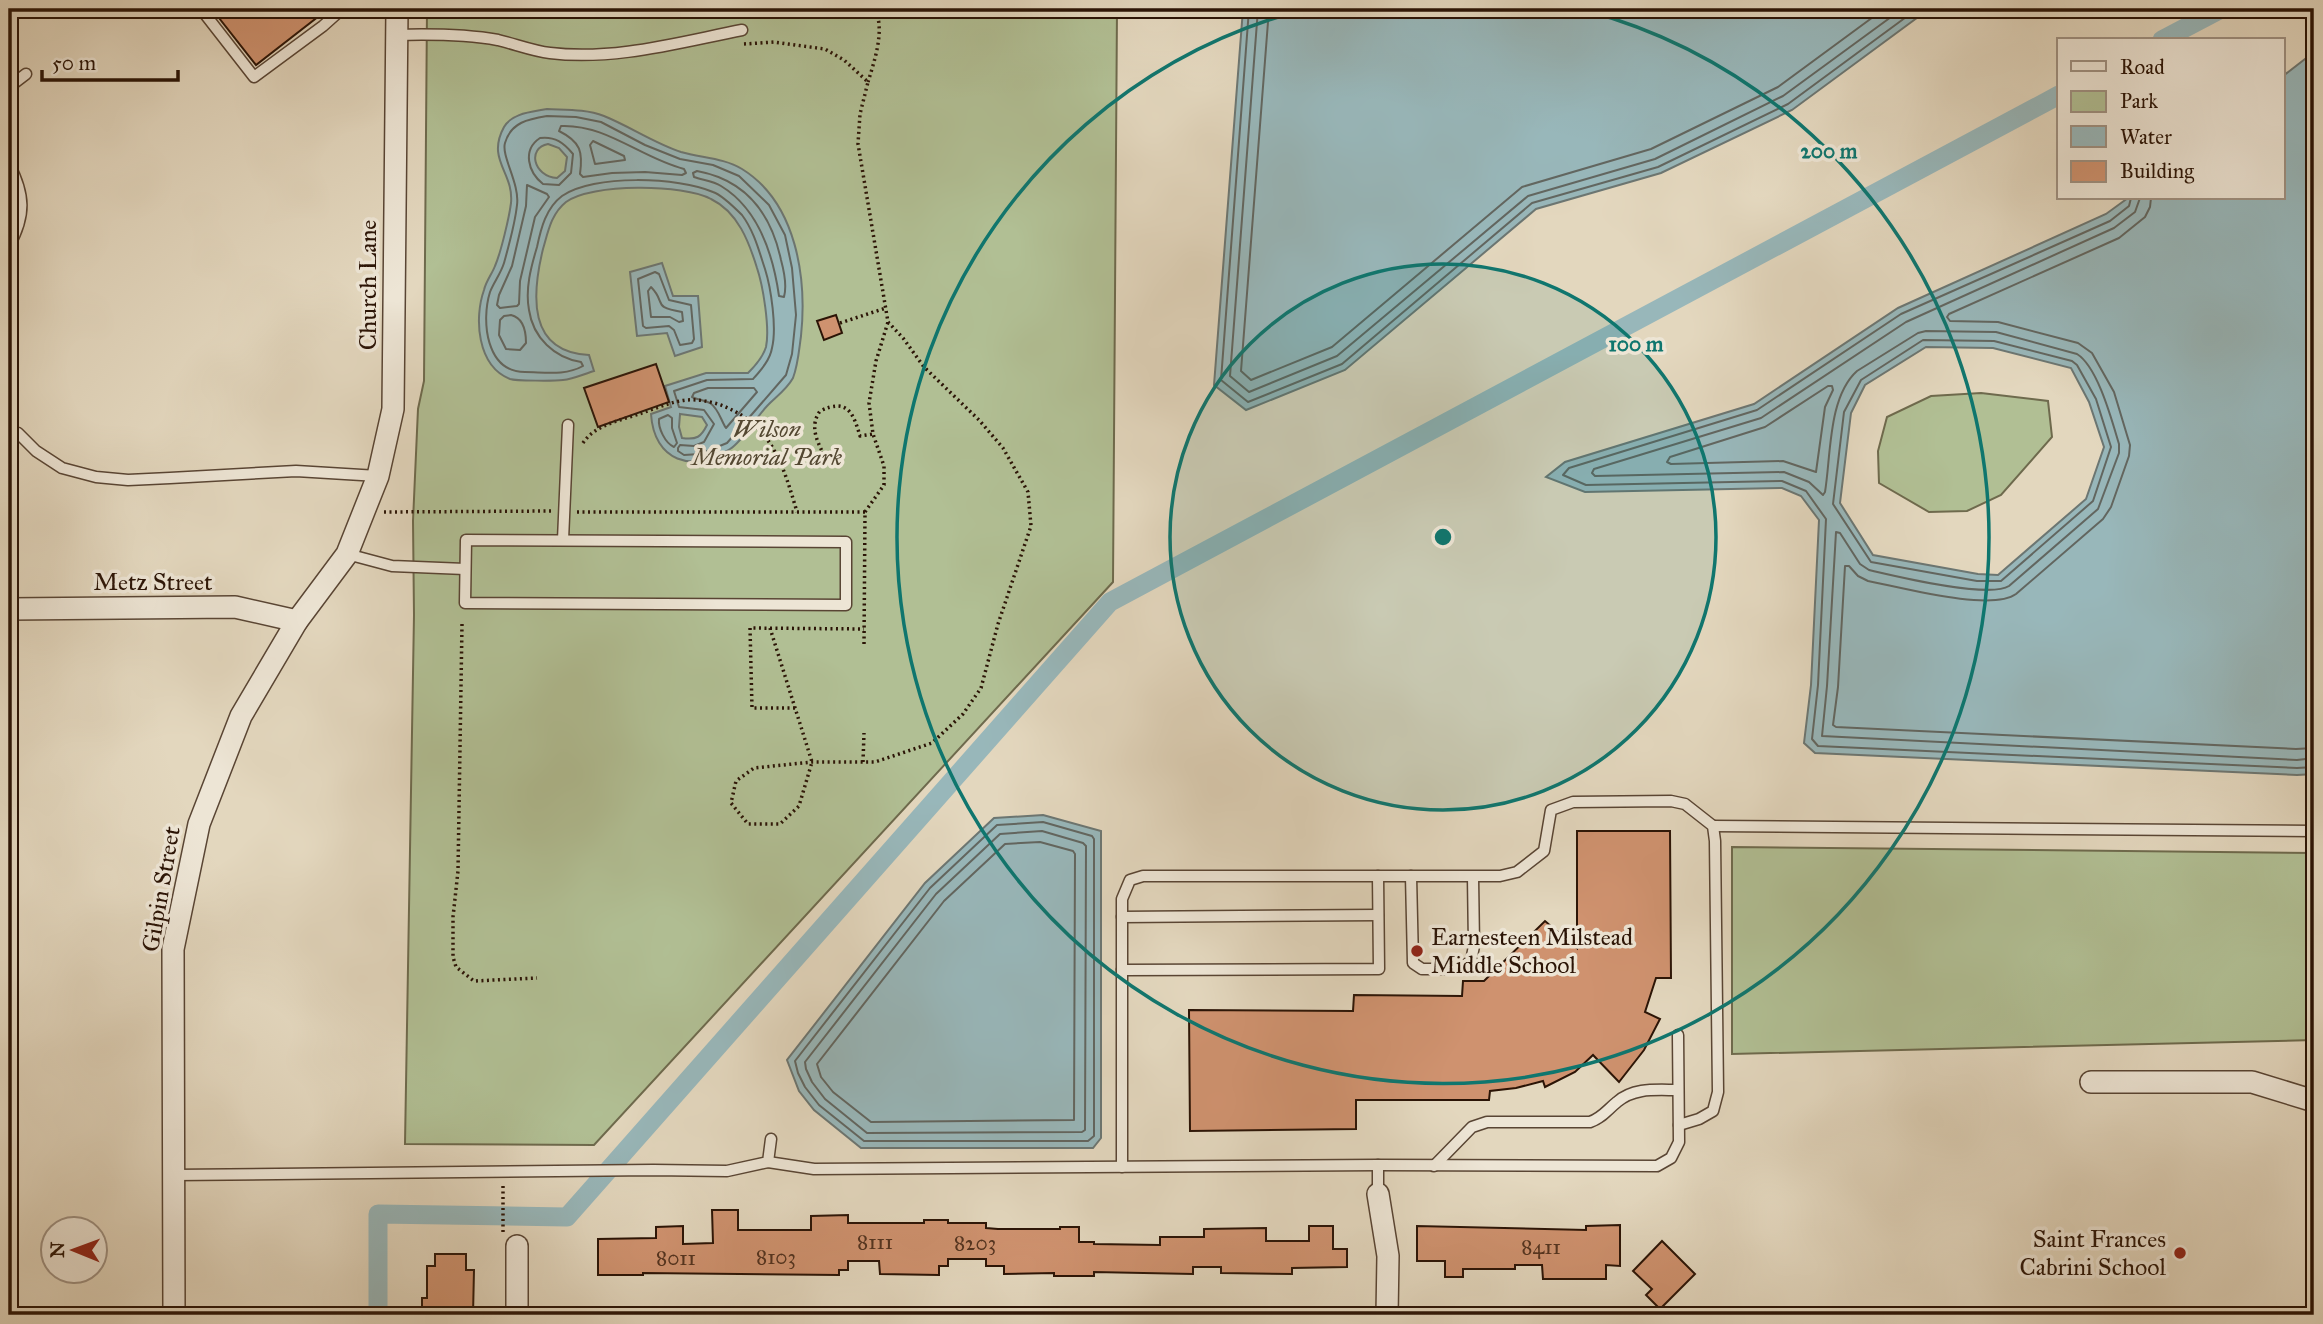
<svg xmlns="http://www.w3.org/2000/svg" width="2323" height="1324" font-family="'IM FELL Great Primer',serif">
	<style>
		.green { fill: #b1bf94; stroke: #6e6a4d; stroke-width: 2 }
		.water { fill: #98b7ba; stroke: #6c7672; stroke-width: 2; fill-rule: evenodd }
		.lines { fill: none; stroke-linecap: round; stroke-linejoin: round }
		.shore { stroke: #626660; stroke-width: 2 }
		.canal { stroke: #98b7ba; stroke-width: 19 }
		.building { fill: #cf926f; stroke: #2b1406; stroke-width: 2 }
		.lane-casing { stroke: #594534; stroke-width: 13 }
		.street-casing { stroke: #594534; stroke-width: 24 }
		.path { stroke: #2b1406; stroke-width: 3.5; stroke-dasharray: 2 3.5; stroke-linecap: butt }
		.lane { stroke: #ede5d5; stroke-width: 10 }
		.street { stroke: #ede5d5; stroke-width: 21 }
		.ring { fill: none; stroke: #0f766e; stroke-width: 3.5 }
		.poi-dot { fill: #8f2418; stroke: #ede5d5; stroke-width: 2.5 }
		.labels { text-anchor: middle; stroke-width: 7; stroke-linejoin: round; paint-order: stroke }
		.number-label { font-size: 21px; fill: #543420 }
		.street-label { font-size: 24px; fill: #2b1406; stroke: #ede5d5 }
		.park-label { font-size: 24px; font-style: italic; fill: #534731; stroke: #ede5d5 }
		.poi-label { font-size: 24px; fill: #2b1406; stroke: #ede5d5; text-anchor: start }
		.centre { fill: #0f766e; stroke: #ede5d5; stroke-width: 3.5 }
		.ring-label { font-size: 21px; text-anchor: middle; font-weight: bold; fill: #0f766e; stroke: #ede5d5; stroke-width: 7; stroke-linejoin: round; paint-order: stroke }
	</style>
	<rect width="100%" height="100%" fill="#e3d7be"/>
	<filter id="stains"><feTurbulence type="fractalNoise" baseFrequency=".00286" numOctaves="4"/><feColorMatrix values="0 0 0 0 .2 0 0 0 0 .09 0 0 0 0 .02 0 0 0 .5 -.17"/></filter>
	<radialGradient id="worn" r=".72"><stop offset=".6" stop-color="#630" stop-opacity="0"/><stop offset="1" stop-color="#630" stop-opacity=".3"/></radialGradient>
	<g class="green">
		<path d="M427 9H1117L1113 582 594 1145 405 1144 414 615 413 521 418 409 424 381Z"/>
		<path d="M1981 393 2048 401 2052 437 2001 495 1967 511 1929 512 1879 483 1878 451 1887 417 1931 396Z"/>
		<path d="M1732 847 2314 853V1040L1732 1054Z"/>
	</g>
	<g class="water">
		<path d="M1243 9H1929L1792 110 1661 173 1536 209 1345 370 1246 410 1214 385Z"/>
		<path d="M2314 52V774L2297 775 1815 753 1804 743 1811 685 1819 520 1801 496 1782 488 1585 492 1546 477 1565 462 1754 404 1898 308 2106 214 2128 198H2283V76ZM1926 347 1993 348 2071 368 2089 402 2104 447 2086 499 1998 575 1978 574 1873 555 1840 503 1851 413 1865 385Z"/>
		<path d="M547 109C566 110 586 109 604 116 631 127 654 143 681 152 702 158 724 158 742 169 797 203 807 279 801 336 799 350 798 365 793 378 787 389 776 397 768 405 756 417 743 441 730 449 692 474 654 461 651 414L671 407 665 386 706 373H748C755 366 763 357 766 347 770 328 763 286 757 268 749 242 738 212 711 199 684 184 591 183 566 202 551 214 548 232 543 249 532 294 527 352 589 355L594 371C584 374 573 379 563 380 555 381 516 381 510 379 477 366 474 318 484 290 486 281 492 274 495 266 501 252 509 218 511 203 514 172 486 160 504 127 512 113 532 112 547 109ZM548 144 559 148 567 157 565 171 557 178C533 176 527 148 548 144ZM680 414 702 417 707 425C701 437 697 440 682 438L679 427Z"/>
		<path d="M662 263 673 296H698L702 347 675 356 667 333 637 336 630 272Z"/>
		<path d="M1043 815 1101 831V1138L1093 1148H861L814 1110 799 1091 787 1060 925 883 994 818Z"/>
	</g>
	<g class="lines">
		<g class="shore">
			<path d="M1249 9 1221 380 1248 402 1342 364 1532 203 1658 167 1788 104 1917 9"/>
			<path d="M1258 9 1230 376 1249 392 1337 356 1528 196 1655 159 1783 96 1902 9"/>
			<path d="M1269 9 1241 371 1251 380 1332 347 1522 187 1651 149 1778 87 1884 9"/>
			<path d="M547 116 576 117 601 122 645 145 680 159 713 165 739 176 769 205 785 235 792 268 796 315 792 354 786 375 727 443 700 454 684 455 678 451V448L680 445 694 446 704 442 714 424 704 410 679 407 674 391 707 380 753 379C761 370 770 360 772 348 777 328 771 288 765 269 759 251 754 231 742 215 735 208 722 195 713 192 679 177 593 174 562 196 546 208 541 228 537 247 531 267 525 289 529 310 533 338 555 358 581 362L583 366C565 376 544 372 525 372 486 372 481 321 490 292 494 282 501 273 504 263 509 245 515 224 517 205 520 184 501 156 505 143 511 122 529 119 547 116Z"/>
			<path d="M561 126C606 124 641 158 684 169L686 173 682 175 645 172 612 173 583 177 580 174C583 152 581 142 559 131Z"/>
			<path d="M540 138C555 136 564 143 573 154L571 173 559 185 543 184C528 172 522 150 540 138Z"/>
			<path d="M593 141 624 156 625 160 595 164 590 145Z"/>
			<path d="M697 171C746 180 771 213 781 260 784 271 787 286 784 297L779 296C773 254 759 209 721 186 713 181 702 180 694 177L693 173Z"/>
			<path d="M527 185 547 194 549 197 535 217 520 281 519 304 517 306 500 308 497 305 499 295 512 266 526 206Z"/>
			<path d="M2131 198 2129 206 2110 221 1901 314 1757 410 1569 468 1563 475 1586 485 1782 481 1806 491 1826 519 1818 685 1812 739 1818 746 2297 768 2314 767"/>
			<path d="M2140 198 2135 212 2114 228 1906 322 1761 418 1594 469 1592 473 1595 476 1784 472 1809 482 1823 495 1825 492C1831 456 1828 397 1857 371L1918 333 1926 331 1996 332 2077 354C2098 367 2112 421 2119 444V453L2098 509 2009 586C1989 599 1895 576 1869 570L1860 564 1840 533 1836 532 1827 686 1822 736 2297 760 2314 758"/>
			<path d="M2151 198 2150 207 2145 217 2119 238 1949 314 1947 317 1950 321 1998 322 2078 343 2092 353 2114 392 2130 445 2129 456 2111 507 2103 519 2016 594C1991 612 1900 587 1868 581L1858 576 1849 566H1845L1838 687 1833 725 1836 727 2296 749 2314 748"/>
			<path d="M655 272 659 274 669 300 691 305 694 339 692 343 680 345 674 330 669 326 646 328 643 326 638 279Z"/>
			<path d="M651 287C667 303 651 307 682 312L683 321 679 322 670 317H651L648 291Z"/>
			<path d="M511 315C524 318 526 332 526 343L520 350 506 349 499 335 500 320 504 316Z"/>
			<path d="M1923 340 1994 341 2072 361 2077 365 2096 399 2111 447 2093 501 2001 581H1977L1871 562 1833 504 1844 412 1861 380Z"/>
			<path d="M1828 386H1832L1833 390 1825 407 1816 472 1783 461 1671 464 1667 462 1670 457 1765 427Z"/>
			<path d="M708 388H754L757 392 726 428C721 421 719 409 710 403 704 400 698 400 692 397L694 393Z"/>
			<path d="M668 415 672 418V428L677 443 674 447C665 443 658 428 659 419Z"/>
			<path d="M1043 822 1092 836 1094 839V1136L1088 1141H864L819 1105 805 1087 798 1073 795 1061 930 888 997 825Z"/>
			<path d="M1042 831 1083 843 1086 846 1085 1130 1082 1132 867 1133 825 1099 812 1082 806 1069 805 1062 936 894 1000 834Z"/>
			<path d="M1040 842 1073 851 1075 854 1074 1120 871 1122 833 1092 821 1077 817 1064 944 901 1005 844Z"/>
		</g>
		<g class="canal">
			<path d="M2162 40 2221 9"/>
			<path d="M378 1315V1214L567 1217 1110 602 2059 95"/>
		</g>
	</g>
	<g class="building">
		<path d="M212 9H328L256 65Z"/>
		<path d="M836 315 842 333 824 340 817 321Z"/>
		<path d="M656 364 669 402 598 427 584 388Z"/>
		<path d="M1577 831H1670L1671 978H1656L1645 1012 1660 1019 1644 1050 1619 1082 1593 1055 1575 1072 1545 1087 1543 1081 1516 1088 1490 1091 1489 1100H1356V1129L1190 1131 1189 1010 1353 1011 1354 995 1462 996 1463 981H1484L1545 921 1577 948Z"/>
		<path d="M712 1210H738V1230H811V1216L848 1215V1223H924V1220H948V1223H986V1228L998 1229H1060V1227H1079V1242H1094V1244L1160 1245V1237H1204V1229L1266 1228V1241H1309V1226H1333V1249H1347V1267L1292 1268V1274L1221 1273V1267H1193V1274L1094 1272V1276H1054V1273L1004 1274V1266H986V1259H948V1266H939V1275L880 1274 879 1261H848V1270H839V1275L643 1273V1275H598V1239L656 1238V1227L683 1226V1244L713 1243Z"/>
		<path d="M1620 1225V1266L1606 1265V1279H1543L1542 1265H1515V1269H1463V1277H1445V1261H1417V1226L1586 1230V1226Z"/>
		<path d="M1662 1241 1695 1274 1660 1309 1646 1295 1652 1289 1633 1271Z"/>
		<path d="M435 1254H466V1270H474L473 1315H422V1298H427V1266H435Z"/>
	</g>
	<g class="lines">
		<defs>
			<g id="lane">
				<path d="M201 9 254 77 323 26 342 9"/>
				<path d="M396 35C431 34 464 34 498 40 515 44 533 51 550 53 614 61 680 42 742 30"/>
				<path d="M9 87 26 74"/>
				<path d="M9 164C25 195 26 215 9 246"/>
				<path d="M18 433 36 451 62 468 96 477 128 480 170 478 296 471 378 476"/>
				<path d="M466 540 846 542V605L465 603Z"/>
				<path d="M563 540 568 425"/>
				<path d="M347 554 392 566 465 569"/>
				<path d="M1713 826 2314 831"/>
				<path d="M1411 876 1413 963 1422 969H1460L1471 961 1474 946 1473 877"/>
				<path d="M1122 917 1378 915"/>
				<path d="M1122 970 1379 969 1378 876"/>
				<path d="M768 1162 814 1169 1378 1165 1657 1166 1671 1158 1679 1142 1678 1035"/>
				<path d="M1378 1165V1194"/>
				<path d="M1434 1166 1472 1127 1487 1122H1590C1602 1118 1607 1110 1617 1102 1634 1087 1657 1090 1678 1090"/>
				<path d="M1122 1167V899L1130 880 1143 876H1500L1517 872 1544 851 1551 810 1573 802 1671 801 1685 804 1713 826 1715 841 1718 1092 1713 1111 1699 1119 1679 1125"/>
				<path d="M174 1175 653 1170 727 1171 768 1162 771 1139"/>
			</g>
			<g id="street">
				<path d="M9 609 235 607 297 621"/>
				<path d="M2091 1082H2252L2314 1101"/>
				<path d="M1378 1194 1388 1256 1387 1315"/>
				<path d="M517 1246V1315"/>
				<path d="M174 1315 173 949 199 824 241 716 297 621 347 554 378 476 393 409 397 9"/>
			</g>
		</defs>
		<use href="#lane" class="lane-casing"/>
		<use href="#street" class="street-casing"/>
		<g class="path">
			<path d="M724 14 738 11 739 16"/>
			<path d="M744 44 774 42 825 49 844 60 868 82 860 114 858 144 888 322 903 338 924 367 979 420 1003 448 1028 492 1031 526 998 624 981 688 963 714 932 743 875 762H812L754 768 736 781 731 803 748 824H780L799 806 812 762 770 628"/>
			<path d="M868 82C875 59 885 30 875 9"/>
			<path d="M840 323 886 308"/>
			<path d="M583 443C595 425 618 421 639 414 654 409 670 402 686 400 700 399 715 402 728 408 773 428 784 468 797 512"/>
			<path d="M810 455 823 453C816 439 810 425 820 411 847 398 853 412 860 436L873 434"/>
			<path d="M384 512 552 511"/>
			<path d="M577 512H865"/>
			<path d="M462 624 458 871 453 917V957L456 967 474 981 537 978"/>
			<path d="M864 644 865 512 884 485V466L873 434 869 403 876 361 888 322"/>
			<path d="M795 708H752L750 628 864 629"/>
			<path d="M863 762 864 733"/>
			<path d="M503 1186V1234"/>
		</g>
		<use href="#lane" class="lane"/>
		<use href="#street" class="street"/>
	</g>
	<circle cx="1443" cy="537" r="273" fill="#0f766e" fill-opacity=".12"/>
	<g class="ring">
		<circle cx="1443" cy="537" r="273"/>
		<path d="M1584 10A546 546 0 1 1 1302 10"/>
	</g>
	<g class="poi-dot">
		<circle cx="1417" cy="951" r="7"/>
		<circle cx="2180" cy="1253" r="7"/>
	</g>
	<g class="labels">
		<g class="number-label">
			<text x="875" y="1249">8111</text>
			<text x="975" y="1250">8203</text>
			<text x="1541" y="1254">8411</text>
			<text x="776" y="1264">8103</text>
			<text x="676" y="1265">8011</text>
		</g>
		<g class="street-label">
			<text transform="translate(368 285) rotate(-90)" y="8">Church Lane</text>
			<text x="153" y="590">Metz Street</text>
			<text transform="translate(161 889) rotate(-80)" y="8">Gilpin Street</text>
		</g>
		<g class="park-label">
			<text x="767" y="437">Wilson<tspan x="767" dy="28">Memorial Park</tspan></text>
		</g>
		<g class="poi-label">
			<text x="1431" y="945">Earnesteen Milstead<tspan x="1431" dy="28">Middle School</tspan></text>
			<text x="2166" y="1247" text-anchor="end">Saint Frances<tspan x="2166" dy="28">Cabrini School</tspan></text>
		</g>
	</g>
	<circle cx="1443" cy="537" r="10" class="centre"/>
	<g class="ring-label">
		<text x="1829" y="158">200 m</text>
		<text x="1636" y="351">100 m</text>
	</g>
	<rect width="2323" height="1324" fill="none" stroke="#e3d7be" stroke-width="35"/>
	<rect x="10" y="10" width="2302" height="1303" fill="none" stroke="#2b1406" stroke-width="3.5"/>
	<rect x="18" y="18" width="2288" height="1289" fill="none" stroke="#2b1406" stroke-width="2"/>
	<rect x="2057" y="38" width="228" height="161" fill="#ede5d5" stroke="#9f9182" stroke-width="2"/>
	<rect x="2071" y="61" width="35" height="10" fill="#ede5d5" stroke="#9f9182" stroke-width="2"/>
	<text x="2120" y="74" font-size="21" fill="#2b1406">Road</text>
	<rect x="2071" y="91" width="35" height="21" fill="#b1bf94" stroke="#9f9182" stroke-width="2"/>
	<text x="2120" y="108" font-size="21" fill="#2b1406">Park</text>
	<rect x="2071" y="126" width="35" height="21" fill="#98b7ba" stroke="#9f9182" stroke-width="2"/>
	<text x="2120" y="144" font-size="21" fill="#2b1406">Water</text>
	<rect x="2071" y="161" width="35" height="21" fill="#cf926f" stroke="#9f9182" stroke-width="2"/>
	<text x="2120" y="178" font-size="21" fill="#2b1406">Building</text>
	<g transform="translate(74 1250) rotate(271)"><circle r="33" fill="#ede5d5" stroke="#9f9182" stroke-width="2"/>
	<path d="M0-5L12 26L0 18L-12 26Z" fill="#8f2418"/>
	<text y="-10" font-size="19" font-weight="bold" text-anchor="middle" fill="#2b1406">N</text>
	</g>
	<path d="M42 70v10h136v-10" fill="none" stroke="#2b1406" stroke-width="3.5"/>
	<text x="52" y="70" font-size="21" fill="#2b1406" stroke="#ede5d5" stroke-width="5" paint-order="stroke">50 m</text>
	<rect width="100%" height="100%" filter="url(#stains)"/>
	<rect width="100%" height="100%" fill="url(#worn)"/>
</svg>
